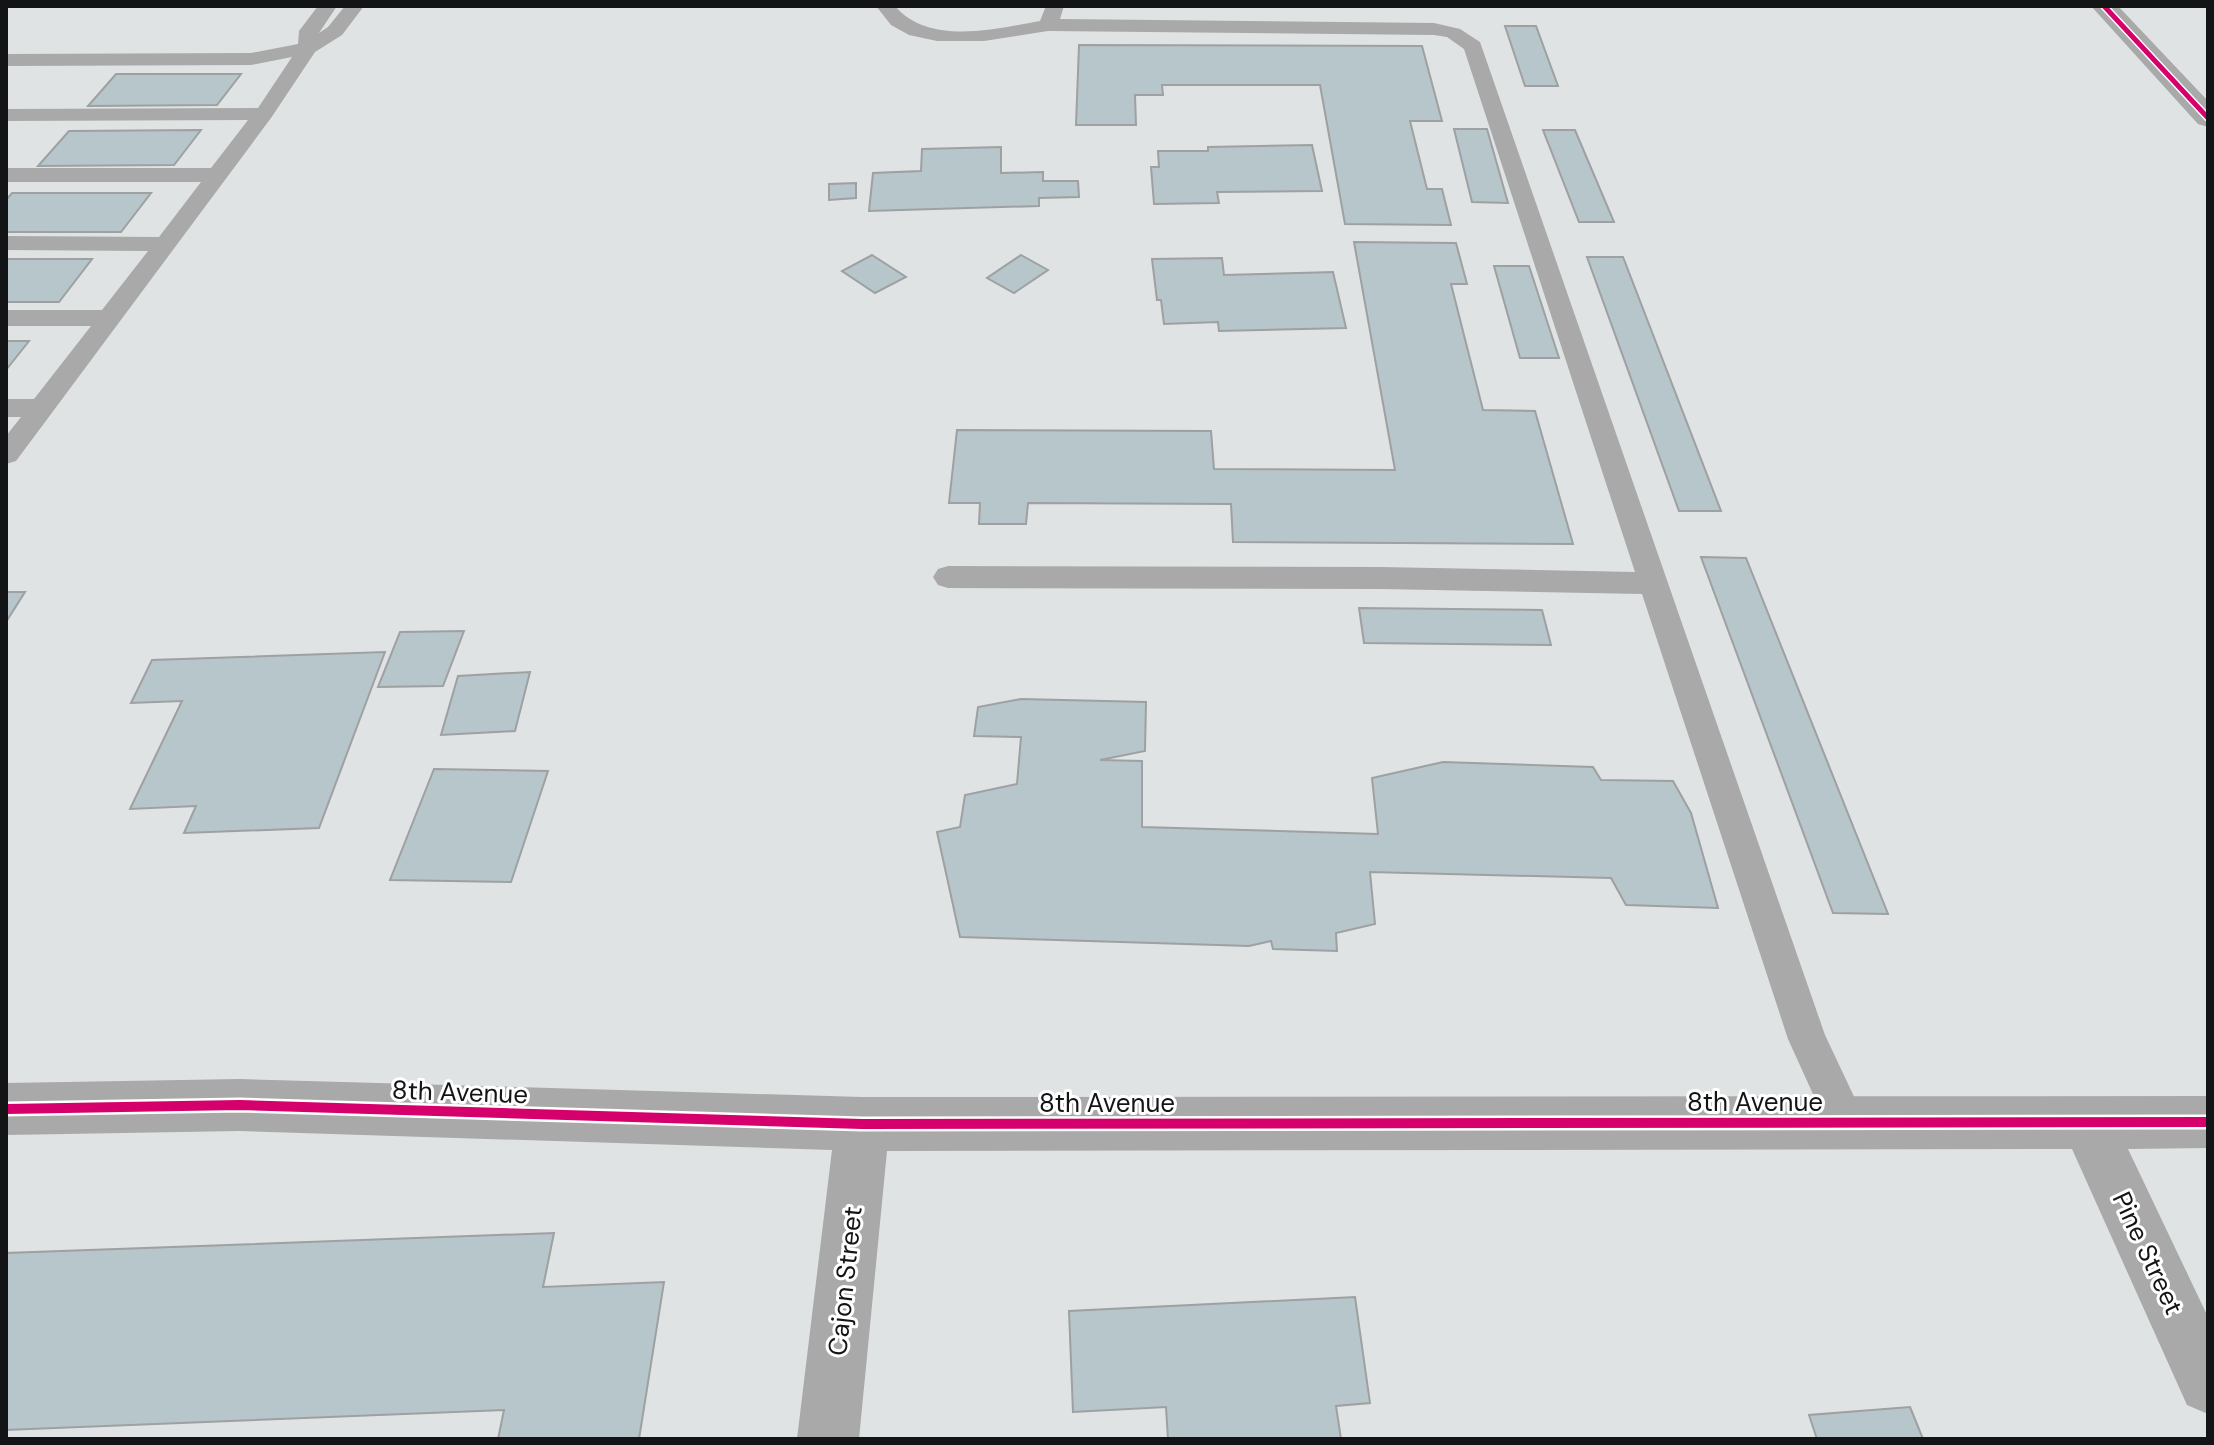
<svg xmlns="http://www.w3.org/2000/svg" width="2214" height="1445" font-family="'DM Sans',sans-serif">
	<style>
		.building { fill: #b7c6cb; stroke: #9ea0a1; stroke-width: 2 }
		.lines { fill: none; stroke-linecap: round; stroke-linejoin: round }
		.service { fill: #a8a9a8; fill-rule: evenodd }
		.minor { fill: #a8a9a8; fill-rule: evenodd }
		.cycleway-far1-casing { stroke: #fff; stroke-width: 8 }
		.cycleway-casing { stroke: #fff; stroke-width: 15 }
		.cycleway-far1 { stroke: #d6006c; stroke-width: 5 }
		.cycleway { stroke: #d6006c; stroke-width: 10 }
		.labels { text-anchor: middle; stroke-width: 6; stroke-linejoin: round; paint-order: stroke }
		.near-street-label { font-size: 26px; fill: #121415; stroke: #fff }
	</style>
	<rect width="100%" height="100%" fill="#dfe3e4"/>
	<g class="building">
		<path d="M1505 26H1536L1558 86H1525Z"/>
		<path d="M1079 45 1422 46 1442 121H1410L1427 189H1442L1451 225 1345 224 1320 85H1162L1163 95H1135L1136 125H1076Z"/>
		<path d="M116 74H241L217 105 88 106Z"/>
		<path d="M1454 129H1487L1508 203 1472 202Z"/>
		<path d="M201 130 174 165 38 166 69 131Z"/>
		<path d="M1543 130H1575L1614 222H1579Z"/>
		<path d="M1312 145 1322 191 1217 192 1219 203 1154 204 1151 167H1159L1158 151H1208V147Z"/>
		<path d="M1001 147V173L1043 172V181H1078L1079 197 1039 198V206L869 211 873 173 921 171 922 149Z"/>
		<path d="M856 183V198L829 200V184Z"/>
		<path d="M12 193H151L121 232H6V200Z"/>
		<path d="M1354 242 1456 243 1467 284H1451L1483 410 1535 411 1573 544 1233 542 1231 504 1028 503 1026 524H979L980 503H949L957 430 1211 431 1214 469 1395 470Z"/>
		<path d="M872 255 906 277 875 293 842 271Z"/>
		<path d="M1021 255 1048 270 1014 293 987 278Z"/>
		<path d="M1587 257H1623L1721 511H1679Z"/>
		<path d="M1222 258 1224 275 1333 272 1346 328 1219 331 1218 322 1164 324 1161 300H1157L1152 259Z"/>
		<path d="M6 259H92L59 302H6Z"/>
		<path d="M1494 266H1529L1559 358H1520Z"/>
		<path d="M6 341H29L6 370Z"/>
		<path d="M1701 557 1746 558 1888 914 1833 913Z"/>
		<path d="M6 592H25L6 622Z"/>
		<path d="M1359 608 1542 610 1551 645 1364 643Z"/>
		<path d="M464 631 443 686 378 687 400 632Z"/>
		<path d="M385 652 319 828 184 833 196 806 130 809 182 701 131 703 152 660Z"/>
		<path d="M530 672 515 731 441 735 458 676Z"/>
		<path d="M1021 699 1146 702 1145 751 1100 760 1142 761V827L1378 834 1372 778 1443 762 1593 767 1601 780 1673 781 1691 813 1718 908 1626 905 1611 878 1370 872 1375 924 1336 933 1337 951 1273 949 1271 941 1249 946 960 937 937 832 960 827 965 795 1017 784 1021 737 974 736 978 707Z"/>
		<path d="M434 769 548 771 511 882 390 880Z"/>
		<path d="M554 1233 543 1287 664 1282 639 1439H498L504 1410 6 1430V1253Z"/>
		<path d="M1355 1297 1370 1403 1336 1406 1341 1439H1168L1166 1407 1073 1412 1069 1311Z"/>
		<path d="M1910 1407 1923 1439H1817L1809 1415Z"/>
	</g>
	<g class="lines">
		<g class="service">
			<path d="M318 6H337L319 33 328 27 345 6H364L342 35 315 52 271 118 51 414 16 461 6 464V436L21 417H6V399H34L91 326H6V310H102L148 251 6 250V236L159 237 201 182H6V168H211L248 120 6 121V109L258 108 292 57 251 65 6 66V54L251 53 298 44 299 31Z"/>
			<path d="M876 6H895C929 46 995 29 1040 21L1046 6H1064L1060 19 1434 23 1460 29 1480 42 1825 1035 1866 1122 1860 1136 1846 1141 1832 1136 1788 1039 1642 594 1380 589 948 588 938 585 933 577 938 569 948 566 1380 567 1635 572 1464 49 1447 37 1434 35 1048 31 984 41H937L909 35 891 25Z"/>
		</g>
		<g class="minor">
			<path d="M2091 6H2118L2208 101V127L2198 124Z"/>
			<path d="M240 1079 862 1097 2208 1096V1148L2128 1149 2208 1317V1414L2187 1405 2072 1149 887 1151 859 1439H797L832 1150 240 1131 6 1135V1083Z"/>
		</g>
		<defs>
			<path id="cycleway-far1" d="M2104 6 2208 118"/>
			<path id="cycleway" d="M6 1109 240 1105 862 1124 2208 1122"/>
		</defs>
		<use href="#cycleway-far1" class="cycleway-far1-casing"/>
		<use href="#cycleway" class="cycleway-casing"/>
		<use href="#cycleway-far1" class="cycleway-far1"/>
		<use href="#cycleway" class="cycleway"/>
	</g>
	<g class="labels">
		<g class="near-street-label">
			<text transform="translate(460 1092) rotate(2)" y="9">8th Avenue</text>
			<text x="1755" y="1111">8th Avenue</text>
			<text x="1107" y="1112">8th Avenue</text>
			<text transform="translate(2148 1253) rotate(65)" y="9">Pine Street</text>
			<text transform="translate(845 1281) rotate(-84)" y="9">Cajon Street</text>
		</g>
	</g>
	<rect width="2214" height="1445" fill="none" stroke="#121415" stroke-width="16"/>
</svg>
